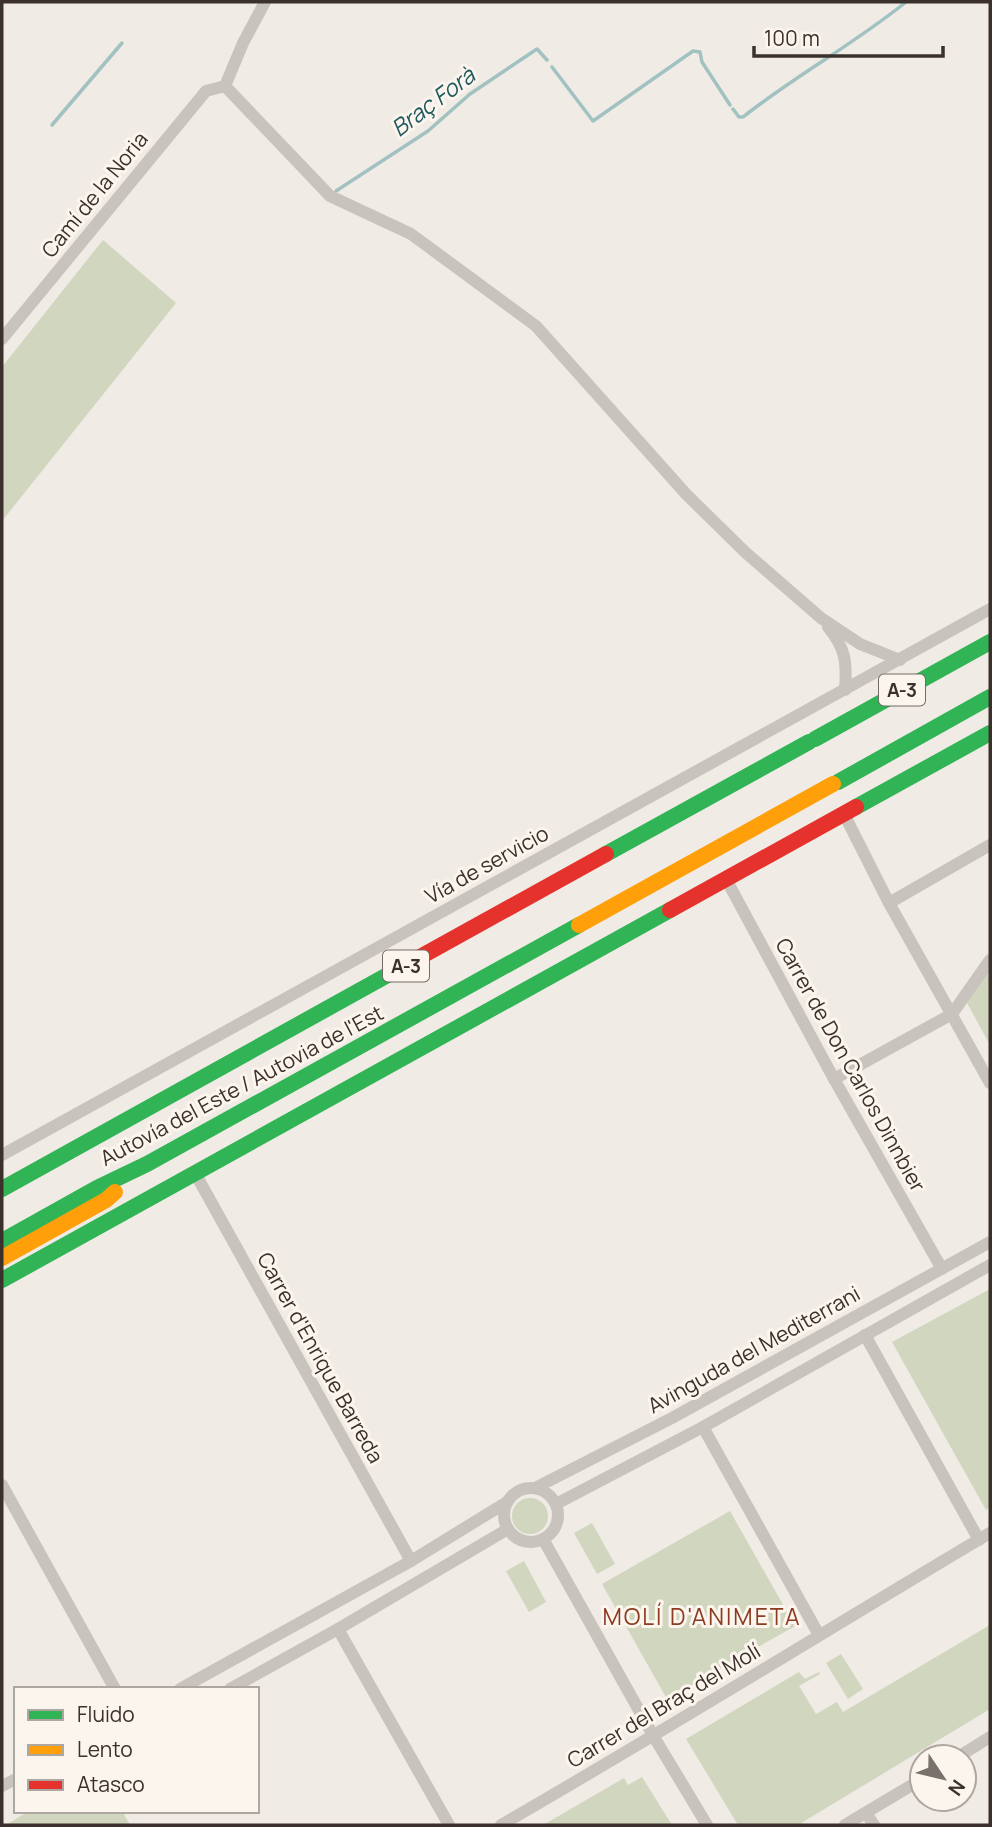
<svg xmlns="http://www.w3.org/2000/svg" width="992" height="1827" font-family="Manrope,sans-serif">
	<style>
		.green { fill: #d1d6bf }
		.lines { fill: none; stroke-linecap: round; stroke-linejoin: round }
		.stream { stroke: #a1c2c1; stroke-width: 3.5 }
		.street { stroke: #c9c3be; stroke-width: 12 }
		.fast { stroke: #30b455; stroke-width: 16 }
		.slow { stroke: #ff9f0a; stroke-width: 16 }
		.jam { stroke: #e5322d; stroke-width: 16 }
		.labels { text-anchor: middle; stroke-width: 6; stroke-linejoin: round; paint-order: stroke }
		.shield { fill: #fbf5ee; stroke: #756b66; stroke-width: 2 }
		.shield-label { font-size: 19px; font-weight: bold; fill: #3b302b }
		.street-label { font-size: 21px; fill: #3b302b; stroke: #fbf5ee }
		.water-label { font-size: 23px; font-style: italic; fill: #1f5a5e; stroke: #fbf5ee }
		.neighbourhood-label { font-size: 23px; letter-spacing: 2px; fill: #8c3b22; stroke: #fbf5ee }
	</style>
	<rect width="100%" height="100%" fill="#f0ebe5"/>
	<g class="green">
		<path d="M103 240 176 303 2 521V367Z"/>
		<path d="M990 969V1045L967 1003Z"/>
		<path d="M990 1289V1507L986 1510 892 1342Z"/>
		<circle cx="530" cy="1516" r="18"/>
		<path d="M730 1511 795 1626 667 1699 602 1584Z"/>
		<path d="M592 1523 615 1564 597 1574 574 1533Z"/>
		<path d="M524 1561 546 1602 529 1612 506 1571Z"/>
		<path d="M990 1625V1709L798 1825H738L686 1739 799 1672 805 1679 819 1672 820 1674 799 1686 816 1714 837 1702 843 1712Z"/>
		<path d="M841 1654 863 1689 848 1699 826 1663Z"/>
		<path d="M642 1777 672 1825H543L624 1778 628 1785Z"/>
		<path d="M29 1811H122L130 1825H6Z"/>
	</g>
	<g class="lines">
		<g class="stream">
			<path d="M552 67 593 121 693 51 700 52 702 62 730 105"/>
			<path d="M733 109 739 117H743C795 76 854 44 906 2"/>
			<path d="M52 125 122 43"/>
			<path d="M336 191 428 131 470 94 537 49 547 60"/>
		</g>
		<g class="street">
			<path d="M225 86 330 196 411 234 536 326 686 494 745 552 821 618 860 644 900 660"/>
			<path d="M225 86 243 43 265 2"/>
			<path d="M2 339 206 91 225 86"/>
			<path d="M828 627C846 649 847 662 845 690"/>
			<path d="M844 814 889 903 990 1083"/>
			<path d="M726 879 834 1079 942 1269"/>
			<path d="M889 903 990 845"/>
			<path d="M834 1079 952 1014 990 960"/>
			<path d="M2 1155 990 609"/>
			<path d="M195 1173 411 1561"/>
			<path d="M865 1335 979 1540"/>
			<path d="M703 1427 819 1635"/>
			<path d="M2 1485 115 1689"/>
			<path d="M535 1488 672 1418 990 1242"/>
			<circle cx="531" cy="1515" r="27"/>
			<path d="M556 1504 703 1427 990 1265"/>
			<path d="M543 1539 654 1737 707 1825"/>
			<path d="M338 1629 449 1825"/>
			<path d="M180 1689 411 1561 507 1502"/>
			<path d="M230 1689 338 1629 508 1529"/>
			<path d="M958 1757 990 1737"/>
			<path d="M2 1786 16 1779"/>
			<path d="M866 1813 874 1825"/>
			<path d="M501 1825C666 1730 827 1630 990 1533"/>
			<path d="M845 1825 922 1779"/>
		</g>
		<g class="fast">
			<path d="M815 739 990 642"/>
			<path d="M838 782 990 697"/>
			<path d="M856 807 990 733"/>
			<path d="M606 854 809 742"/>
			<path d="M2 1189 393 972"/>
			<path d="M2 1241 97 1188 147 1164 579 925"/>
			<path d="M2 1280 670 910"/>
		</g>
		<g class="slow">
			<path d="M579 925 833 784"/>
			<path d="M2 1258 106 1200 115 1192"/>
		</g>
		<g class="jam">
			<path d="M670 910 856 807"/>
			<path d="M393 972 606 854"/>
		</g>
	</g>
	<g class="labels">
		<g class="shield">
			<rect x="879" y="674.5" width="46" height="31" rx="5"/>
			<rect x="383" y="950.5" width="46" height="31" rx="5"/>
		</g>
		<g class="shield-label">
			<text x="902" y="697">A-3</text>
			<text x="406" y="973">A-3</text>
		</g>
		<g class="street-label">
			<text transform="translate(95 195) rotate(-51)" y="7">Camí de la Noria</text>
			<text transform="translate(487 865) rotate(-29)" y="7">Vía de servicio</text>
			<text transform="translate(850 1065) rotate(61)" y="7">Carrer de Don Carlos Dinnbier</text>
			<text transform="translate(242 1086) rotate(-28)" y="7">Autovía del Este / Autovia de l'Est</text>
			<text transform="translate(754 1350) rotate(-29)" y="7">Avinguda del Mediterrani</text>
			<text transform="translate(320 1358) rotate(61)" y="7">Carrer d'Enrique Barreda</text>
			<text transform="translate(664 1706) rotate(-31)" y="7">Carrer del Braç del Molí</text>
		</g>
		<g class="water-label">
			<text transform="translate(433 102) rotate(-37)" y="8">Braç Forà</text>
		</g>
		<g class="neighbourhood-label">
			<text x="702" y="1625">MOLÍ D'ANIMETA</text>
		</g>
	</g>
	<rect width="992" height="1827" fill="none" stroke="#3b302b" stroke-width="7"/>
	<rect x="14" y="1687" width="245" height="126" fill="#fbf5ee" stroke="#aea6a0" stroke-width="2"/>
	<rect x="28" y="1710" width="35" height="10" fill="#30b455" stroke="#aea6a0" stroke-width="2"/>
	<text x="77" y="1722" font-size="21" fill="#3b302b">Fluido</text>
	<rect x="28" y="1745" width="35" height="10" fill="#ff9f0a" stroke="#aea6a0" stroke-width="2"/>
	<text x="77" y="1757" font-size="21" fill="#3b302b">Lento</text>
	<rect x="28" y="1780" width="35" height="10" fill="#e5322d" stroke="#aea6a0" stroke-width="2"/>
	<text x="77" y="1792" font-size="21" fill="#3b302b">Atasco</text>
	<g transform="translate(943 1778) rotate(125)"><circle r="33" fill="#fbf5ee" stroke="#aea6a0" stroke-width="2"/>
	<path d="M0-5L12 26L0 18L-12 26Z" fill="#7a716c"/>
	<text y="-10" font-size="19" font-weight="bold" text-anchor="middle" fill="#3b302b">N</text>
	</g>
	<path d="M754 46v10h189v-10" fill="none" stroke="#3b302b" stroke-width="3.5"/>
	<text x="764" y="46" font-size="21" fill="#3b302b" stroke="#fbf5ee" stroke-width="5" paint-order="stroke">100 m</text>
</svg>
